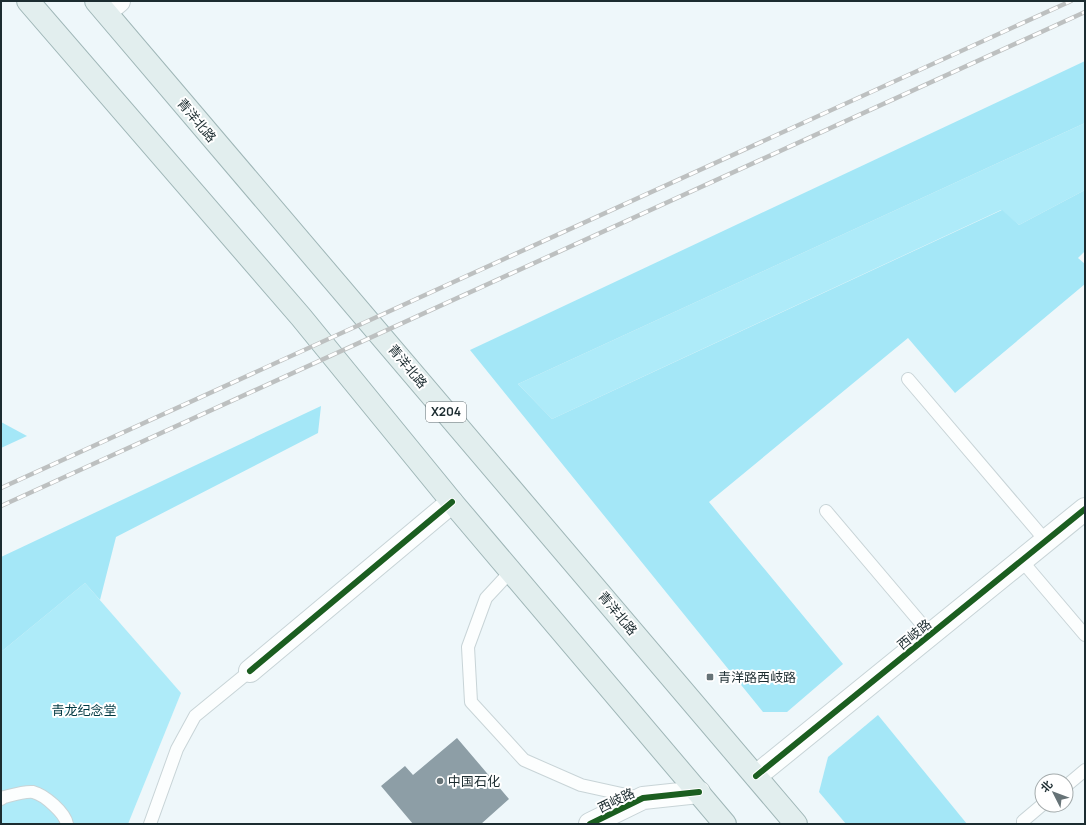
<svg xmlns="http://www.w3.org/2000/svg" width="1086" height="825" font-family="Manrope,'Noto Sans SC',sans-serif">
	<style>
		.green { fill: #aeebf9 }
		.forest { fill: #a4e7f7 }
		.building { fill: #8d9ea6 }
		.lines { fill: none; stroke-linecap: round; stroke-linejoin: round }
		.service-casing { stroke: #c8d4d7; stroke-width: 14 }
		.minor-casing { stroke: #c8d4d7; stroke-width: 24 }
		.primary-casing { stroke: #9fb6b7; stroke-width: 24 }
		.service { stroke: #fcfefe; stroke-width: 12 }
		.minor { stroke: #fcfefe; stroke-width: 22 }
		.primary { stroke: #e2eeee; stroke-width: 22 }
		.rail-casing { stroke: #bdc0c0; stroke-width: 4.5 }
		.rail { stroke: #fff; stroke-width: 3; stroke-dasharray: 9; stroke-linecap: butt }
		.cycleway-casing { stroke: #fff; stroke-width: 8 }
		.cycleway { stroke: #1b5e20; stroke-width: 6 }
		.poi-dot { fill: #667377; stroke: #fff; stroke-width: 1.5 }
		.labels { text-anchor: middle; stroke-width: 4; stroke-linejoin: round; paint-order: stroke }
		.shield { fill: #fff; stroke: #606b6e; stroke-width: 1 }
		.shield-label { font-size: 12px; font-weight: bold; fill: #1c2c30 }
		.street-label { font-size: 13px; fill: #1c2c30; stroke: #fff }
		.poi-label { font-size: 13px; fill: #1c2c30; stroke: #fff; text-anchor: start }
		.park-label { font-size: 13px; fill: #003842; stroke: #fff }
	</style>
	<rect width="100%" height="100%" fill="#eef7fa"/>
	<g class="green">
		<path d="M1085 123V190L1019 225 1001 210 552 419 518 384Z"/>
		<path d="M85 583 181 693 128 824H1V652Z"/>
	</g>
	<g class="forest">
		<path d="M1085 61V123L518 384 552 419 1002 210 1019 225 1085 190V251L1078 258 1085 264V284L955 393 908 338 709 502 843 664 787 712H763L470 350Z"/>
		<path d="M321 406 318 433 116 537 100 600 85 583 1 652V557Z"/>
		<path d="M1 422 27 436 1 448Z"/>
		<path d="M878 715 967 824H846L819 792 828 757Z"/>
	</g>
	<path class="building" d="M457 738 509 799 481 824H413L381 786 405 766 413 775Z"/>
	<g class="lines">
		<defs>
			<g id="service">
				<path d="M908 379 1046 541"/>
				<path d="M826 511 931 635"/>
				<path d="M1022 561 1085 635"/>
				<path d="M511 571 486 598 468 647 471 702 524 760 581 785 640 798"/>
				<path d="M1066 786 1085 770"/>
				<path d="M1 799 4 797C12 795 25 791 33 792 45 795 65 813 67 824"/>
				<path d="M150 824 177 749 195 716 250 671"/>
				<path d="M1023 824V821L1042 805"/>
			</g>
			<g id="minor">
				<path d="M106 12 119 1"/>
				<path d="M250 671 452 502"/>
				<path d="M756 776 1085 509"/>
				<path d="M590 824 643 798 699 792"/>
			</g>
			<g id="primary">
				<path d="M28 1 301 317 452 502 725 824"/>
				<path d="M96 1 796 824"/>
			</g>
		</defs>
		<use href="#service" class="service-casing"/>
		<use href="#minor" class="minor-casing"/>
		<use href="#primary" class="primary-casing"/>
		<use href="#service" class="service"/>
		<use href="#minor" class="minor"/>
		<use href="#primary" class="primary"/>
		<defs>
			<g id="rail">
				<path d="M1 488 1071 1"/>
				<path d="M1 506 1085 12"/>
			</g>
		</defs>
		<use href="#rail" class="rail-casing"/>
		<use href="#rail" class="rail"/>
		<defs>
			<g id="cycleway">
				<path d="M250 671 452 502"/>
				<path d="M756 776 1085 509"/>
				<path d="M590 824 643 798 699 792"/>
			</g>
		</defs>
		<use href="#cycleway" class="cycleway-casing"/>
		<use href="#cycleway" class="cycleway"/>
	</g>
	<g class="poi-dot">
		<rect x="706" y="673" width="8" height="8" rx="2"/>
		<circle cx="440" cy="781" r="4"/>
	</g>
	<g class="labels">
		<rect class="shield" x="426" y="402" width="40" height="20" rx="3"/>
		<g class="shield-label">
			<text x="446" y="416">X204</text>
		</g>
		<g class="street-label">
			<text transform="translate(197 120) rotate(50)" y="5">青洋北路</text>
			<text transform="translate(408 366) rotate(50)" y="5">青洋北路</text>
			<text transform="translate(618 613) rotate(50)" y="5">青洋北路</text>
			<text transform="translate(914 634) rotate(-39)" y="5">西岐路</text>
			<text transform="translate(616 800) rotate(-26)" y="5">西岐路</text>
		</g>
		<g class="poi-label">
			<text x="718" y="682">青洋路西岐路</text>
			<text x="448" y="786">中国石化</text>
		</g>
		<g class="park-label">
			<text x="84" y="715">青龙纪念堂</text>
		</g>
	</g>
	<rect width="1086" height="825" fill="none" stroke="#1c2c30" stroke-width="4"/>
	<g transform="translate(1054 793) rotate(312)"><circle r="19" fill="#ffffff" stroke="#a4abac"/>
	<path d="M0-3L7 15L0 10L-7 15Z" fill="#667377"/>
	<text y="-6" font-size="11" font-weight="bold" text-anchor="middle" fill="#1c2c30">北</text>
	</g>
</svg>
